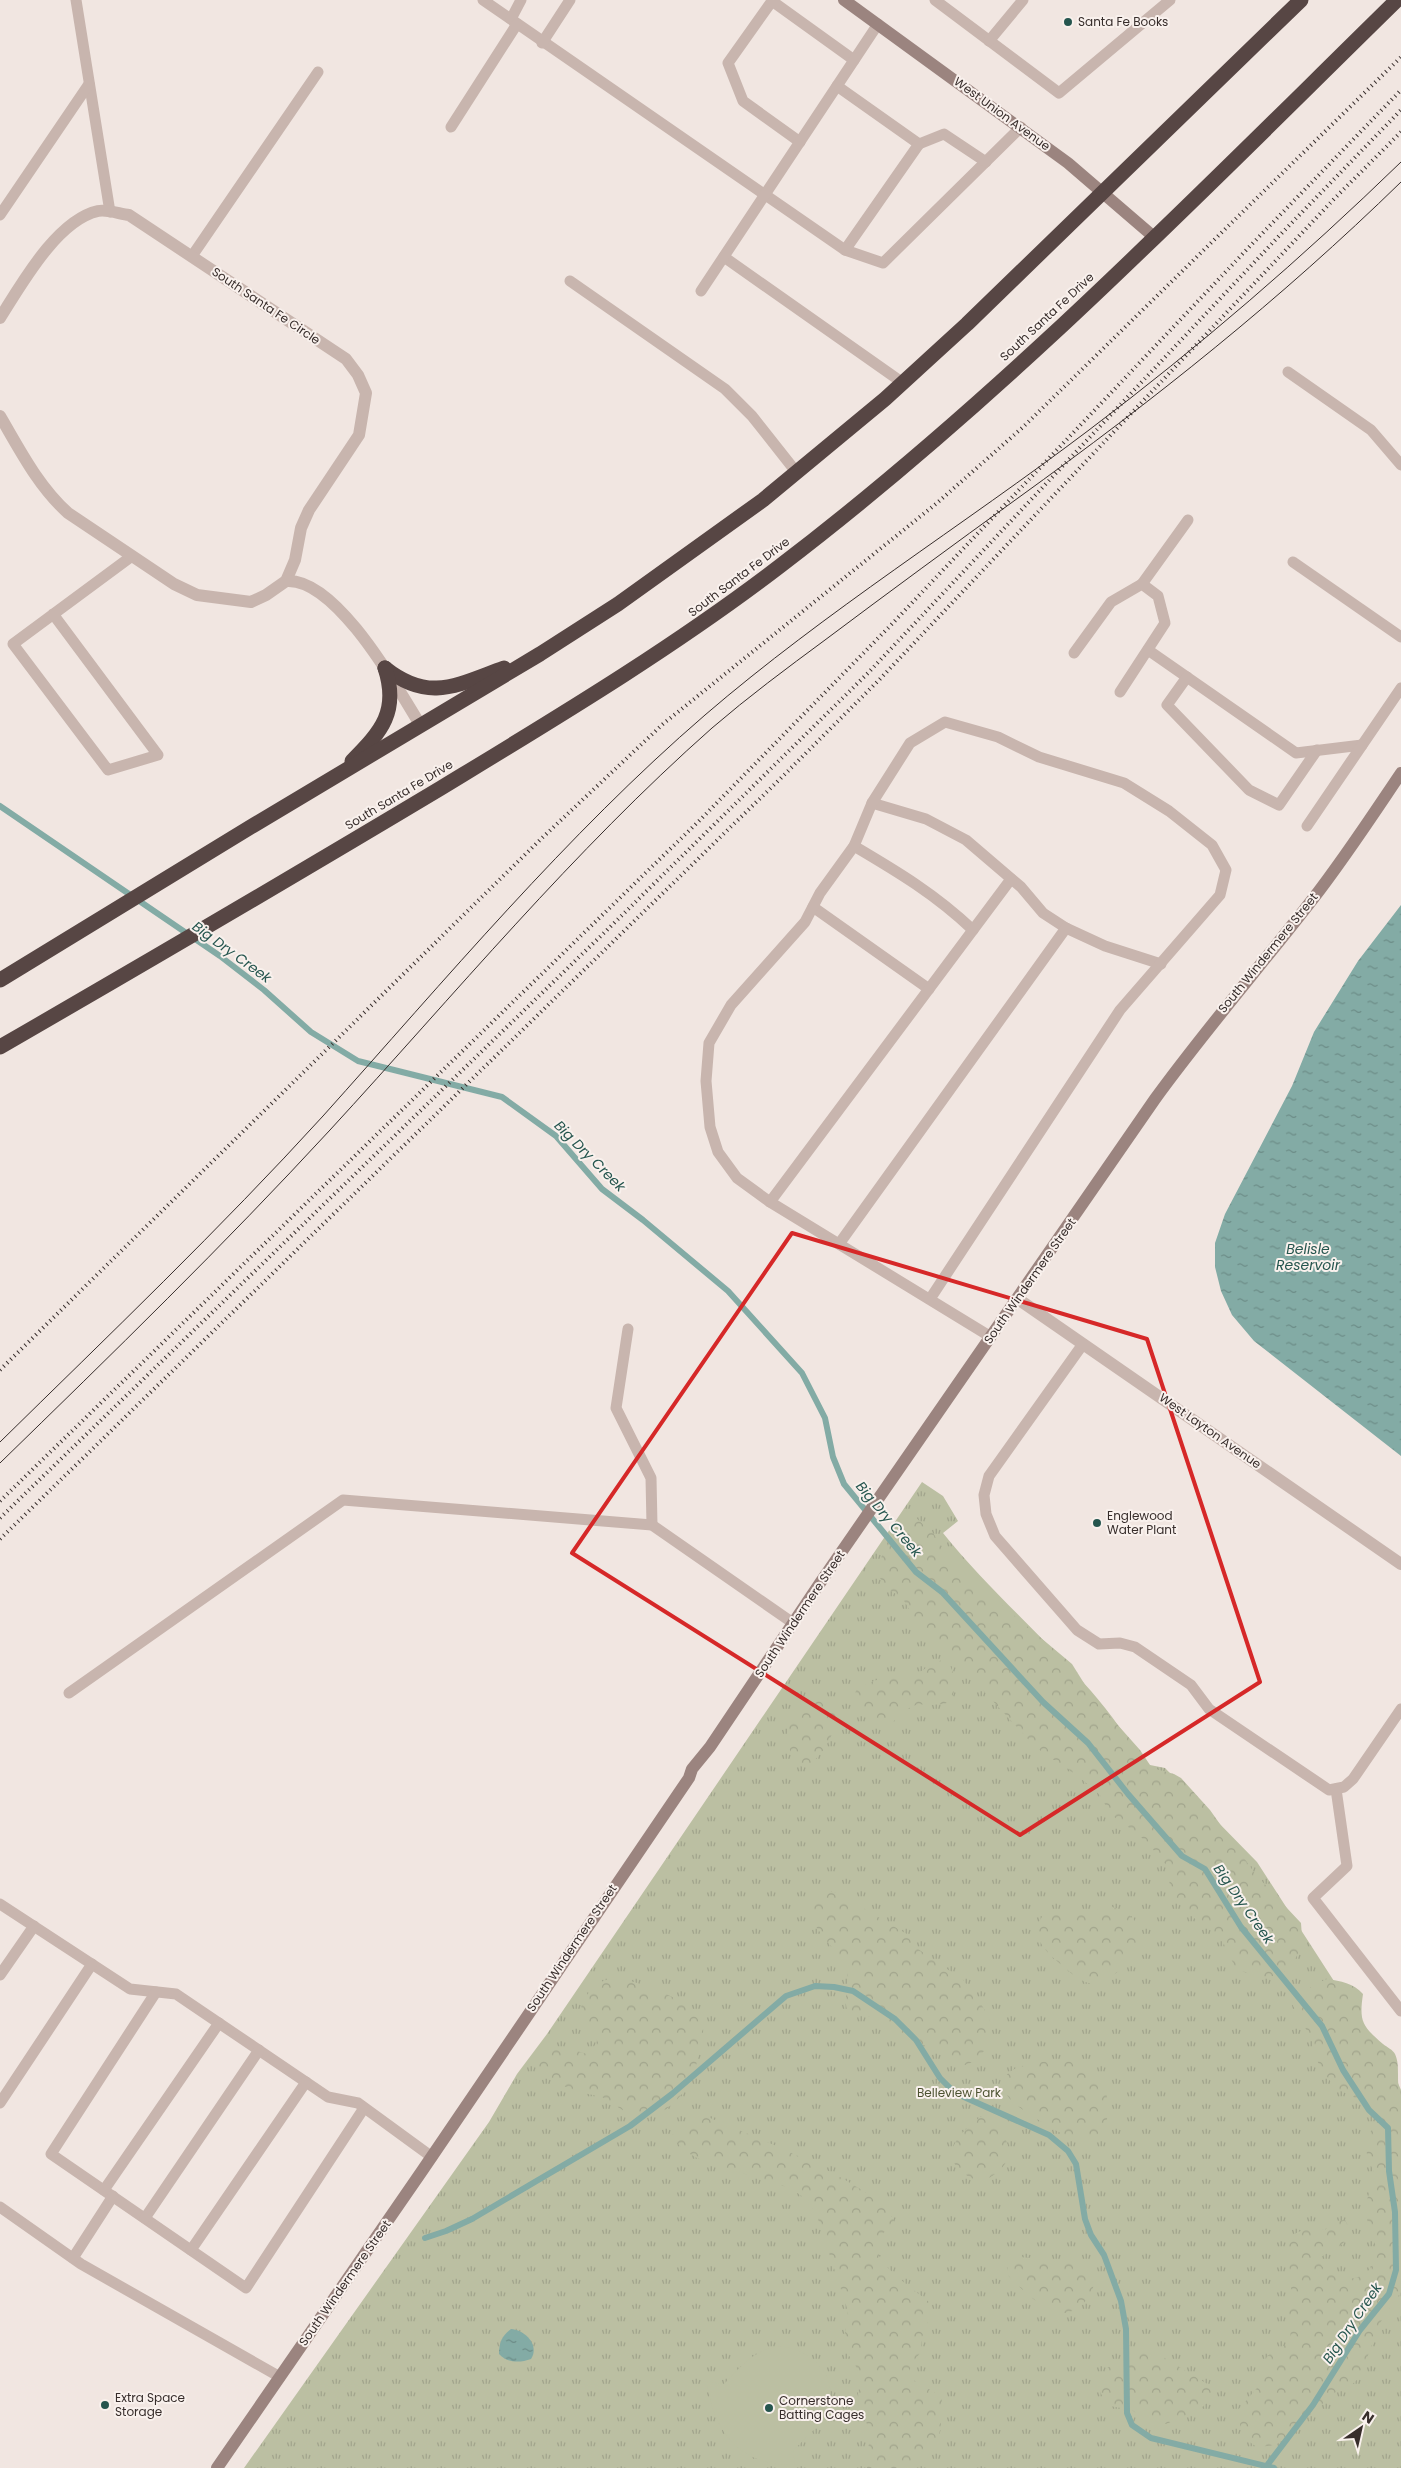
<svg xmlns="http://www.w3.org/2000/svg" width="1401" height="2468" font-family="Poppins,sans-serif">
	<style>
		.grass { fill: url(#grass-tufts) }
		.forest { fill: url(#forest-crowns) }
		.pitch { fill: #bbbfa2 }
		.water { fill: url(#water-ripples) }
		.lines { fill: none; stroke-linecap: round; stroke-linejoin: round }
		.stream { stroke: #83aba5; stroke-width: 6 }
		.lane { stroke: #c8b5ae; stroke-width: 11 }
		.street { stroke: #c8b5ae; stroke-width: 12 }
		.secondary { stroke: #9b847f; stroke-width: 12 }
		.highway { stroke: #574644; stroke-width: 15 }
		.tram { stroke: #372d2b; stroke-width: 1 }
		.rail { stroke: #372d2b; stroke-width: 4; stroke-dasharray: 1 4; stroke-linecap: butt }
		.marked { fill: none; stroke: #d62828; stroke-width: 4; stroke-linejoin: round }
		.poi-dot { fill: #25554e; stroke: #f9f1ed; stroke-width: 2 }
		.labels { text-anchor: middle; stroke-width: 4; stroke-linejoin: round; paint-order: stroke }
		.poi-label { font-size: 12px; fill: #372d2b; stroke: #f9f1ed; text-anchor: start }
		.street-label { font-size: 12px; fill: #372d2b; stroke: #f9f1ed }
		.park-label { font-size: 12px; fill: #4d5332; stroke: #f9f1ed }
		.water-label { font-size: 14px; font-style: italic; fill: #25554e; stroke: #f9f1ed }
	</style>
	<defs>
		<pattern id="grass-tufts" width="24" height="20" patternUnits="userSpaceOnUse" patternTransform="scale(1.25)"><rect width="24" height="20" fill="#bbbfa2"/><path d="M3 7l-1-3M5 7V3M7 7l1-3M15 17l-1-3M17 17v-4M19 17l1-3" fill="none" stroke="#a1a48c"/></pattern>
		<pattern id="forest-crowns" width="20" height="18" patternUnits="userSpaceOnUse" patternTransform="scale(1.25)"><rect width="20" height="18" fill="#bbbfa2"/><path d="M2 6a3 3 0 1 1 6 0M12 15a3 3 0 1 1 6 0" fill="none" stroke="#a1a48c"/></pattern>
		<pattern id="water-ripples" width="26" height="14" patternUnits="userSpaceOnUse" patternTransform="scale(1.25)"><rect width="26" height="14" fill="#83aba5"/><path d="M2 4q2-2 4 0t4 0M15 11q2-2 4 0t4 0" fill="none" stroke="#6c8c87"/></pattern>
	</defs>
	<rect width="100%" height="100%" fill="#f1e6e1"/>
	<path class="grass" d="M922 1482 943 1496 958 1521 943 1533C988 1589 1043 1636 1091 1691 1111 1714 1128 1739 1145 1764L1165 1768 1257 1862 1394 2074 1401 2090V2468H244L489 2122 517 2074 547 2034Z"/>
	<g class="forest">
		<path d="M909 1517H915L933 1533 954 1565 1072 1664 1092 1696 1140 1750 1152 1768 1174 1774 1181 1778 1210 1810 1256 1875 1301 1923 1302 1937 1299 1952 1290 1968 1277 1976 1258 1977 1236 1969 1221 1938 1194 1918 1177 1902 1170 1892 1169 1874 1166 1865 1151 1847 1138 1834 1110 1814 1100 1795 1090 1786 1071 1771 1043 1753 1027 1738 969 1675 924 1634 903 1599 887 1588 875 1571 885 1549Z"/>
		<path d="M944 1660C952 1666 954 1673 954 1683 956 1714 934 1701 916 1705 907 1707 896 1720 888 1726 871 1723 859 1714 853 1697L857 1689C867 1684 876 1679 886 1678 896 1676 904 1678 913 1675 928 1670 927 1663 944 1660Z"/>
		<path d="M814 1694C821 1696 830 1697 834 1705 843 1724 821 1762 803 1767 795 1764 793 1758 790 1750 781 1726 794 1707 814 1694Z"/>
		<path d="M826 1890 838 1893 910 1936 918 1949 963 1980 976 1996 989 2017 990 2035 985 2050 973 2062 965 2065 936 2049 911 2041 883 2019 855 2014 847 2009C843 1996 851 1977 846 1966 835 1945 804 1925 810 1899L815 1894Z"/>
		<path d="M1112 1907C1172 1923 1117 1988 1089 1983 1079 1981 1070 1972 1063 1966 1050 1956 1041 1947 1035 1931 1046 1903 1052 1912 1076 1913 1088 1914 1100 1908 1112 1907Z"/>
		<path d="M618 1978C641 1983 687 1998 700 2019 706 2029 702 2039 700 2049 694 2082 678 2111 643 2119L632 2116 602 2097 579 2092 558 2084 535 2066 534 2058C550 2039 566 2048 587 2054L593 2049 597 2041C594 2031 587 2027 582 2017 576 2004 593 1984 606 1980 610 1978 614 1978 618 1978Z"/>
		<path d="M1327 1979C1341 1981 1353 1983 1363 1994 1359 2021 1362 2026 1383 2044 1387 2047 1393 2050 1395 2054 1401 2067 1395 2082 1401 2095V2292L1380 2323 1360 2377 1346 2390 1336 2392 1276 2445 1257 2447 1242 2437 1238 2410 1257 2388 1267 2356 1287 2344 1291 2338C1290 2328 1287 2317 1288 2307 1289 2301 1291 2296 1291 2291 1292 2259 1272 2224 1325 2230L1336 2221 1345 2220 1350 2229C1344 2252 1332 2246 1318 2260 1333 2288 1374 2284 1377 2251L1364 2209 1375 2175 1367 2156 1366 2139 1379 2118 1376 2110 1368 2104 1335 2088 1321 2068 1312 2051V2040L1292 2004 1313 1985Z"/>
		<path d="M1051 2061C1066 2061 1083 2060 1095 2071 1110 2085 1118 2136 1086 2138 1068 2140 1051 2128 1037 2119 1027 2112 1013 2105 1007 2095 990 2068 1034 2062 1051 2061Z"/>
		<path d="M991 2112 1000 2119C1001 2130 1005 2136 1008 2146 1013 2163 995 2176 981 2182 947 2170 942 2148 971 2125 978 2119 982 2114 991 2112Z"/>
		<path d="M696 2117H708C743 2132 884 2187 894 2221 888 2229 878 2236 877 2247 876 2265 916 2291 929 2302L932 2310 922 2337 921 2352 912 2363 908 2375C918 2386 932 2388 942 2399 941 2413 943 2434 934 2446 927 2454 915 2457 912 2468H867L865 2458 869 2444V2428L859 2408 858 2393 861 2381 855 2364 847 2353 844 2342 848 2311 818 2219C814 2211 810 2202 803 2197 771 2171 690 2173 672 2135L679 2127Z"/>
		<path d="M1018 2257 1075 2261 1085 2266 1094 2284C1090 2302 1072 2319 1051 2311 1040 2306 1015 2284 1007 2274 1007 2264 1009 2261 1018 2257Z"/>
		<path d="M1145 2346 1209 2385 1213 2390 1211 2399 1200 2409 1166 2424 1145 2420 1132 2410 1110 2406C1096 2390 1096 2384 1108 2367 1128 2366 1129 2350 1145 2346Z"/>
	</g>
	<path class="pitch" d="M779 2346C812 2349 842 2377 826 2412 819 2427 804 2439 793 2451L795 2465C741 2467 713 2432 707 2382L724 2384C740 2367 755 2349 779 2346Z"/>
	<g class="water">
		<path d="M1401 905V1456L1254 1341 1232 1315 1221 1291 1215 1267V1243L1225 1214 1292 1086 1314 1032 1358 961Z"/>
		<path d="M511 2329C525 2330 540 2345 531 2359 520 2363 507 2363 499 2354 499 2342 502 2336 511 2329Z"/>
	</g>
	<g class="lines">
		<g class="stream">
			<path d="M0 806 220 956 264 990 311 1032 358 1061 502 1097 556 1136 602 1189 643 1220 728 1291 802 1373 825 1418 833 1457 844 1484 916 1572 942 1592 1043 1702 1088 1743 1128 1794 1182 1856 1205 1869 1241 1927 1322 2026 1343 2070 1369 2110 1388 2128 1389 2171 1395 2212 1396 2270 1389 2294 1360 2330 1313 2405 1265 2468"/>
			<path d="M425 2238 446 2231 472 2219 630 2126 672 2094 786 1996 815 1986 834 1987 853 1991 895 2019 916 2040 940 2078 950 2088 964 2097 1049 2135 1068 2151 1076 2164 1085 2219 1091 2235 1104 2255 1121 2301 1126 2329 1127 2413 1132 2425 1151 2438 1274 2468"/>
		</g>
		<g class="lane">
			<path d="M76 0 110 212"/>
			<path d="M483 0 845 250 883 263 1021 127"/>
			<path d="M935 0 1059 93 1170 0"/>
			<path d="M511 19 521 0"/>
			<path d="M989 41 1023 0"/>
			<path d="M542 43 570 0"/>
			<path d="M837 86 919 144 944 134 986 162"/>
			<path d="M451 127 517 24"/>
			<path d="M800 142 743 101 728 63 772 1 854 60"/>
			<path d="M0 215 89 84"/>
			<path d="M845 250 919 144"/>
			<path d="M192 256 318 72"/>
			<path d="M724 257 903 383"/>
			<path d="M570 281 725 389 752 416 797 473"/>
			<path d="M701 291 878 24"/>
			<path d="M1288 372 1371 430 1401 465"/>
			<path d="M1293 562 1401 637"/>
			<path d="M1142 584 1188 520"/>
			<path d="M53 614 158 755 108 770 13 644 132 556"/>
			<path d="M1148 650 1296 753 1362 745"/>
			<path d="M1074 653 1111 602 1142 584 1158 596 1165 623 1120 692"/>
			<path d="M1187 677 1167 705 1249 790 1279 805 1317 750"/>
			<path d="M872 803 926 819 966 840 1021 887 1043 913 1066 928 1105 946 1161 964"/>
			<path d="M1307 826 1401 688"/>
			<path d="M854 846C898 872 935 894 973 930"/>
			<path d="M813 907 929 989"/>
			<path d="M770 1202 1011 879"/>
			<path d="M839 1244 1066 928"/>
			<path d="M930 1299 1120 1010 1220 895 1226 870 1212 845 1169 811 1124 783 1039 757 998 737 945 722 910 743 872 803 854 846 820 893 805 922 731 1005 709 1043 706 1081 710 1127 718 1152 737 1178 770 1202 991 1337"/>
			<path d="M628 1329 616 1408 651 1478 652 1525"/>
			<path d="M1083 1344 989 1476 984 1495 986 1514 995 1536 1077 1630 1099 1644 1120 1643 1135 1647 1191 1685 1209 1709 1329 1790 1344 1787 1353 1779 1401 1709"/>
			<path d="M69 1693 343 1500 652 1525 793 1623"/>
			<path d="M1336 1789 1347 1866 1313 1898 1401 2011"/>
			<path d="M0 1904 130 1989 176 1994 328 2097 358 2103 432 2157"/>
			<path d="M0 1975 34 1926"/>
			<path d="M156 1992 51 2154 246 2288 364 2108"/>
			<path d="M0 2103 92 1964"/>
			<path d="M104 2190 219 2023"/>
			<path d="M0 2207 81 2264 280 2377"/>
			<path d="M145 2218 259 2050"/>
			<path d="M191 2250 306 2082"/>
			<path d="M73 2258 113 2196"/>
		</g>
		<g class="street">
			<path d="M0 318C21 285 57 220 98 211 107 209 120 214 129 215L346 359 358 375 366 393 359 435 309 510 301 528 295 560 286 581 266 595 251 602 197 595 174 584 68 513C38 486 20 450 0 416"/>
			<path d="M286 581C336 577 398 689 421 726"/>
			<path d="M1018 1299 1401 1564"/>
		</g>
		<g class="secondary">
			<path d="M844 0 1068 163 1154 237"/>
			<path d="M217 2468 422 2171 689 1778 692 1769 710 1747 820 1583 1155 1099C1205 1030 1260 967 1312 900 1344 859 1372 816 1401 773"/>
		</g>
		<g class="highway">
			<path d="M385 668C429 703 457 685 504 668"/>
			<path d="M352 761C382 731 399 711 385 668"/>
			<path d="M0 980 254 825 540 654 618 604 763 500 885 399 967 324 1301 0"/>
			<path d="M0 1047C147 962 294 876 441 788 556 718 673 648 780 566 1002 397 1198 195 1397 0"/>
		</g>
		<g class="tram">
			<path d="M0 1442C109 1335 220 1229 323 1116 445 980 567 834 705 715 826 611 962 526 1089 430 1199 347 1302 258 1401 162"/>
			<path d="M0 1463C112 1354 224 1245 330 1130 455 994 573 851 712 728 748 697 787 668 825 640 889 592 953 545 1018 498 1154 400 1280 300 1401 182"/>
		</g>
		<g class="rail">
			<path d="M0 1370 542 838 663 724 937 503 1022 428 1401 57"/>
			<path d="M0 1501 701 819 890 626 1252 244 1401 90"/>
			<path d="M0 1518 607 930 868 673 1279 236 1401 110"/>
			<path d="M0 1539 780 779 880 679 1335 198 1401 132"/>
		</g>
	</g>
	<path class="marked" d="M792 1233 1147 1339 1260 1682 1020 1835 572 1553Z"/>
	<g class="poi-dot">
		<circle cx="1068" cy="22" r="5"/>
		<circle cx="1097" cy="1523" r="5"/>
		<circle cx="105" cy="2405" r="5"/>
		<circle cx="769" cy="2408" r="5"/>
	</g>
	<g class="labels">
		<g class="poi-label">
			<text x="1078" y="26">Santa Fe Books</text>
			<text x="1107" y="1520">Englewood<tspan x="1107" dy="14">Water Plant</tspan></text>
			<text x="115" y="2402">Extra Space<tspan x="115" dy="14">Storage</tspan></text>
			<text x="779" y="2405">Cornerstone<tspan x="779" dy="14">Batting Cages</tspan></text>
		</g>
		<g class="street-label">
			<text transform="translate(1002 114) rotate(36)" y="4">West Union Avenue</text>
			<text transform="translate(266 306) rotate(34)" y="4">South Santa Fe Circle</text>
			<text transform="translate(1047 317) rotate(-43)" y="4">South Santa Fe Drive</text>
			<text transform="translate(739 577) rotate(-37)" y="4">South Santa Fe Drive</text>
			<text transform="translate(399 795) rotate(-31)" y="4">South Santa Fe Drive</text>
			<text transform="translate(1268 953) rotate(-51)" y="4">South Windermere Street</text>
			<text transform="translate(1030 1281) rotate(-55)" y="4">South Windermere Street</text>
			<text transform="translate(1210 1431) rotate(35)" y="4">West Layton Avenue</text>
			<text transform="translate(800 1614) rotate(-56)" y="4">South Windermere Street</text>
			<text transform="translate(572 1948) rotate(-56)" y="4">South Windermere Street</text>
			<text transform="translate(345 2283) rotate(-55)" y="4">South Windermere Street</text>
		</g>
		<g class="park-label">
			<text x="959" y="2097">Belleview Park</text>
		</g>
		<g class="water-label">
			<text transform="translate(232 952) rotate(36)" y="5">Big Dry Creek</text>
			<text transform="translate(590 1156) rotate(45)" y="5">Big Dry Creek</text>
			<text x="1308" y="1254">Belisle<tspan x="1308" dy="16">Reservoir</tspan></text>
			<text transform="translate(889 1519) rotate(50)" y="5">Big Dry Creek</text>
			<text transform="translate(1244 1904) rotate(55)" y="5">Big Dry Creek</text>
			<text transform="translate(1352 2323) rotate(-56)" y="5">Big Dry Creek</text>
		</g>
	</g>
	<g transform="translate(1361 2428) rotate(34)" stroke="#f9f1ed" stroke-width="4" paint-order="stroke">
	<path d="M0-4L9 19L0 12L-9 19Z" fill="#372d2b"/>
	<text y="-8" font-size="14" font-weight="bold" text-anchor="middle" fill="#372d2b">N</text>
	</g>
</svg>
